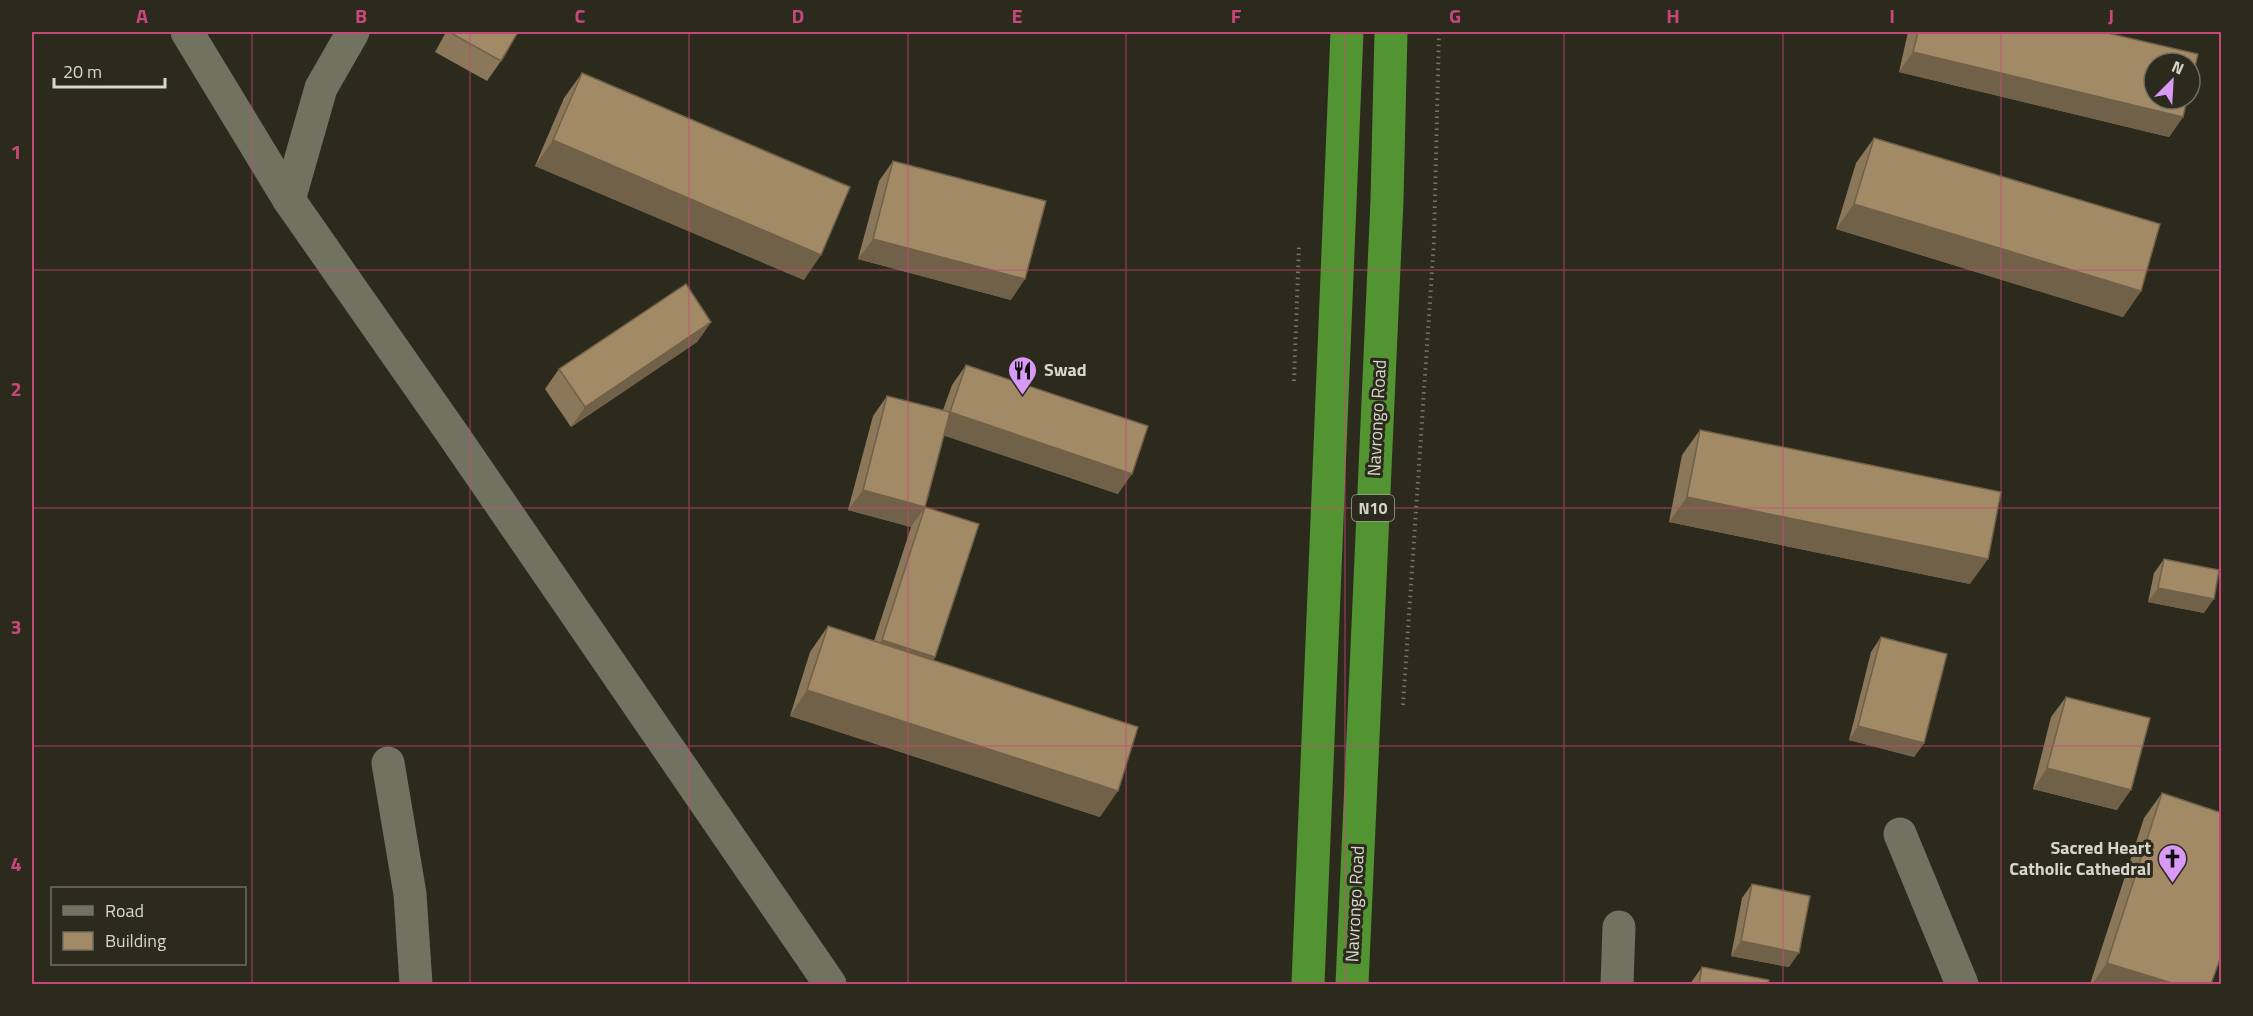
<svg xmlns="http://www.w3.org/2000/svg" width="2253" height="1016" font-family="'Titillium Web',sans-serif">
	<style>
		.lines { fill: none; stroke-linecap: round; stroke-linejoin: round }
		.path { stroke: #757469; stroke-width: 4; stroke-dasharray: 1.5 4.5; stroke-linecap: butt }
		.street { stroke: #727261; stroke-width: 33 }
		.highway { stroke: #539432; stroke-width: 33 }
		.wall { fill: #8b7759 }
		.shaded-wall { fill: #716148 }
		.building { fill: #a28a67; stroke: #716148; stroke-width: 1.5 }
		.grid { fill: none; stroke: #c74878; stroke-width: 1.5; stroke-opacity: 0.55 }
		.labels { text-anchor: middle; stroke-width: 6; stroke-linejoin: round; paint-order: stroke }
		.shield { fill: #2b2a1c; stroke: #a3a298; stroke-width: 1.5 }
		.shield-label { font-size: 16px; font-weight: bold; fill: #d6d6cd }
		.poi-label { font-size: 18px; font-weight: bold; fill: #d6d6cd; stroke: #2b2a1c; text-anchor: start }
		.street-label { font-size: 18px; fill: #d6d6cd; stroke: #2b2a1c }
		.neatline { fill: none; stroke: #c74878; stroke-width: 2 }
		.grid-label { font-size: 20px; text-anchor: middle; font-weight: bold; fill: #c74878 }
	</style>
	<rect width="100%" height="100%" fill="#2b2a1c"/>
	<g class="lines">
		<g class="path">
			<path d="M1294 381 1299 245"/>
			<path d="M1403 705 1434 241 1439 32"/>
		</g>
		<g class="street">
			<path d="M187 32 289 200 454 436 830 984"/>
			<path d="M289 200 321 88 353 32"/>
			<path d="M388 763 410 894 416 984"/>
			<path d="M1900 834 1962 984"/>
			<path d="M1617 984 1619 927"/>
		</g>
		<g class="highway">
			<path d="M1308 984 1347 32"/>
			<path d="M1352 984 1387 200 1391 32"/>
		</g>
	</g>
	<g class="wall">
		<path d="M446 32H518L501 61 487 81 435 52Z"/>
		<path d="M1908 32H2103L2183 117 2169 137 1899 72Z"/>
		<path d="M582 73 804 280 535 166 564 98Z"/>
		<path d="M1874 138 2141 291 2123 317 1836 229 1856 163Z"/>
		<path d="M893 161 1011 300 858 259 879 181Z"/>
		<path d="M711 322 697 342 571 427 545 389 559 369Z"/>
		<path d="M966 365 1118 494 944 435 925 507 935 657 933 661 1100 817 790 716 810 652 828 626 874 641 911 527 848 510 873 416 887 396 943 410 952 385Z"/>
		<path d="M1700 430 1970 584 1669 522 1682 455Z"/>
		<path d="M2164 559 2204 613 2148 602 2154 573Z"/>
		<path d="M1881 637 1924 743 1914 757 1849 740 1871 652Z"/>
		<path d="M2066 697 2117 810 2033 789 2051 717Z"/>
		<path d="M2162 793 2211 984H2090L2144 818Z"/>
		<path d="M1752 884 1789 967 1731 956 1742 898Z"/>
		<path d="M1702 967 1768 984H1690Z"/>
	</g>
	<g class="shaded-wall">
		<path d="M1913 52 2183 117 2169 137 1899 72Z"/>
		<path d="M553 140 821 255 804 280 535 166Z"/>
		<path d="M1854 204 2141 291 2123 317 1836 229Z"/>
		<path d="M873 239 1025 279 1011 300 858 259Z"/>
		<path d="M711 322 697 342 571 427 585 407Z"/>
		<path d="M950 412 1132 474 1118 494 936 433Z"/>
		<path d="M863 490 925 507 911 527 848 510Z"/>
		<path d="M1687 497 1988 559 1970 584 1669 522Z"/>
		<path d="M2158 588 2214 599 2204 613 2148 602Z"/>
		<path d="M882 640 935 657 921 678 868 660Z"/>
		<path d="M807 690 1118 791 1100 817 790 716Z"/>
		<path d="M1858 726 1924 743 1914 757 1849 740Z"/>
		<path d="M2047 768 2131 790 2117 810 2033 789Z"/>
		<path d="M1741 941 1799 953 1789 967 1731 956Z"/>
		<path d="M2107 963 2175 984H2092Z"/>
	</g>
	<g class="building">
		<path d="M449 32H518L501 61Z"/>
		<path d="M1918 32H2103L2198 54 2190 87V63H2154V99H2187L2183 117 1913 52Z"/>
		<path d="M582 73 850 187 821 255 553 140Z"/>
		<path d="M1874 138 2160 224 2141 291 1854 204Z"/>
		<path d="M893 161 1046 201 1025 279 873 239Z"/>
		<path d="M686 284 711 322 585 407 559 369Z"/>
		<path d="M966 365 1148 426 1132 474 950 412Z"/>
		<path d="M887 396 950 412 925 507 863 490Z"/>
		<path d="M1700 430 2001 492 1988 559 1687 497Z"/>
		<path d="M925 507 979 524 935 657 882 640Z"/>
		<path d="M2164 559 2219 570 2214 599 2158 588Z"/>
		<path d="M828 626 1138 727 1118 791 807 690Z"/>
		<path d="M1881 637 1947 654 1924 743 1858 726Z"/>
		<path d="M2066 697 2150 718 2131 790 2047 768Z"/>
		<path d="M2162 793 2222 813V953L2211 984H2175L2107 963Z"/>
		<path d="M1752 884 1810 896 1799 953 1741 941Z"/>
		<path d="M1702 967 1769 980 1768 984H1699Z"/>
	</g>
	<path class="grid" d="M252 32V984M470 32V984M689 32V984M908 32V984M1126 32V984M1345 32V984M1564 32V984M1783 32V984M2001 32V984M32 270H2222M32 508H2222M32 746H2222"/>
	<defs>
		<symbol id="restaurant-pin" viewBox="-11 -11 22 30"><path d="M0 17L-7.5 6A9.5 9.5 0 1 1 7.5 6Z" fill="#d99af7" stroke="#2b2a1c"/><path d="M-5-6h1v4h1v-4h1v4h1v-4h1v5L-1.5 .5V6h-2V.5L-5-1ZM5-6V6H3V1.5H1.5Q1.5-4 5-6Z" fill="#111"/></symbol>
		<symbol id="church-pin" viewBox="-11 -11 22 30"><path d="M0 17L-7.5 6A9.5 9.5 0 1 1 7.5 6Z" fill="#d99af7" stroke="#2b2a1c"/><path d="M-1.2-6h2.4v3.5h3.3v2.4h-3.3V6h-2.4V-.1h-3.3v-2.4h3.3Z" fill="#111"/></symbol>
	</defs>
	<g fill-rule="evenodd">
		<use href="#restaurant-pin" x="1006" y="354" width="33" height="45"/>
		<use href="#church-pin" x="2156" y="842" width="33" height="45"/>
	</g>
	<g class="labels">
		<rect class="shield" x="1352" y="495" width="42" height="26" rx="4.5"/>
		<g class="shield-label">
			<text x="1373" y="514">N10</text>
		</g>
		<g class="poi-label">
			<text x="1044" y="376">Swad</text>
			<text x="2151" y="854" text-anchor="end">Sacred Heart<tspan x="2151" dy="21">Catholic Cathedral</tspan></text>
		</g>
		<g class="street-label">
			<text transform="translate(1377 418) rotate(-87)" y="6">Navrongo Road</text>
			<text transform="translate(1355 904) rotate(-87)" y="6">Navrongo Road</text>
		</g>
	</g>
	<rect width="2253" height="1016" fill="none" stroke="#2b2a1c" stroke-width="66"/>
	<rect x="51" y="887" width="195" height="78" fill="#2b2a1c" stroke="#6f6f63" stroke-width="1.5"/>
	<rect x="63" y="906" width="30" height="9" fill="#727261" stroke="#6f6f63" stroke-width="1.5"/>
	<text x="105" y="917" font-size="18" fill="#d6d6cd">Road</text>
	<rect x="63" y="932" width="30" height="18" fill="#a28a67" stroke="#6f6f63" stroke-width="1.5"/>
	<text x="105" y="947" font-size="18" fill="#d6d6cd">Building</text>
	<g transform="translate(2172 81) rotate(24)"><circle r="28" fill="#2b2a1c" stroke="#6f6f63" stroke-width="1.5"/>
	<path d="M0-4.5L10 22L0 15L-10 22Z" fill="#d99af7"/>
	<text y="-9" font-size="16" font-weight="bold" text-anchor="middle" fill="#d6d6cd">N</text>
	</g>
	<path d="M54 78v9h111v-9" fill="none" stroke="#d6d6cd" stroke-width="3"/>
	<text x="63" y="78" font-size="18" fill="#d6d6cd" stroke="#2b2a1c" stroke-width="4.5" paint-order="stroke">20 m</text>
	<rect x="33" y="33" width="2187" height="950" class="neatline"/>
	<g class="grid-label">
		<text x="142" y="23">A</text>
		<text x="361" y="23">B</text>
		<text x="580" y="23">C</text>
		<text x="798" y="23">D</text>
		<text x="1017" y="23">E</text>
		<text x="1236" y="23">F</text>
		<text x="1455" y="23">G</text>
		<text x="1673" y="23">H</text>
		<text x="1892" y="23">I</text>
		<text x="2111" y="23">J</text>
		<text x="16" y="159">1</text>
		<text x="16" y="396">2</text>
		<text x="16" y="634">3</text>
		<text x="16" y="871">4</text>
	</g>
</svg>
